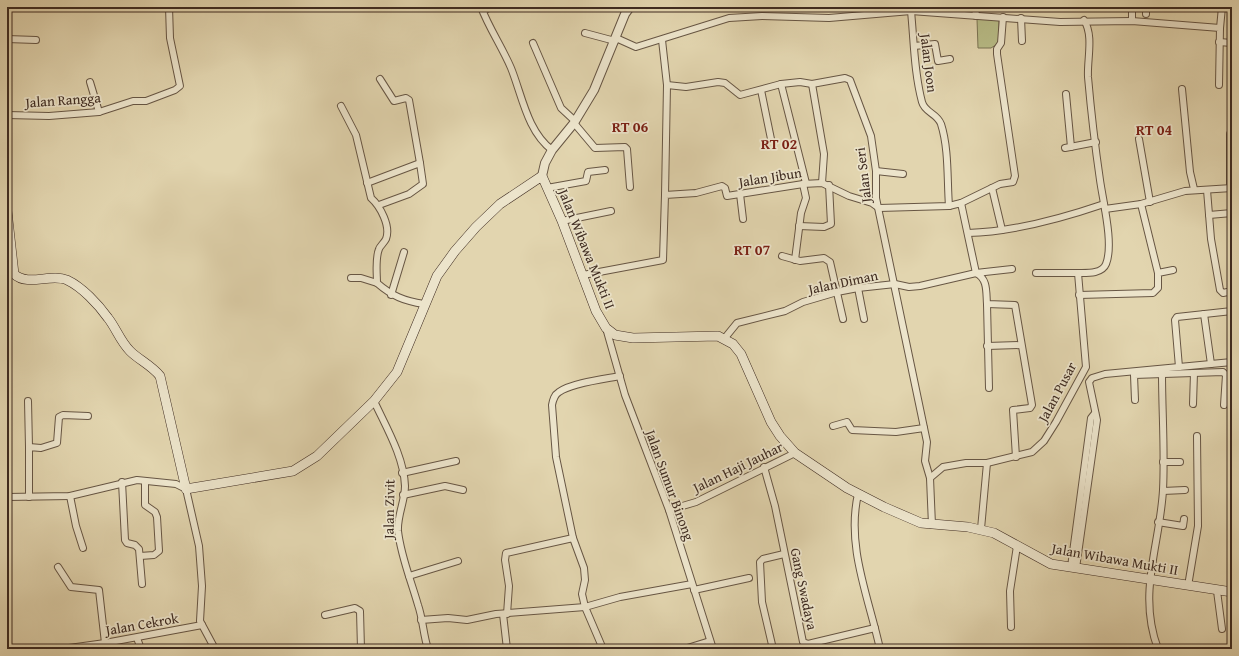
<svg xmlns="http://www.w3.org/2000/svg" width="1239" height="656" font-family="'Gentium Book Plus',serif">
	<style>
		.green { fill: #b8bc87; stroke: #7b7454 }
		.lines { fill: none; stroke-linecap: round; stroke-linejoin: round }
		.minor-casing { stroke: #675644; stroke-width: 8 }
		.tertiary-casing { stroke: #675644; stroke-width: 10 }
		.secondary-casing { stroke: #3e2b21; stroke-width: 10 }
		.minor { stroke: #ece4cb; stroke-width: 6 }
		.tertiary { stroke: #ece4cb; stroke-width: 8 }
		.secondary { stroke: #ece4cb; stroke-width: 9 }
		.labels { text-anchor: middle; stroke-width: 3.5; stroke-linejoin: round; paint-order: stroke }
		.street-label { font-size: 14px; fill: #3e2b21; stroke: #ece4cb }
		.neighbourhood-label { font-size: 15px; font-weight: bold; fill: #7a1f14; stroke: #ece4cb }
	</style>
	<rect width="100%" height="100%" fill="#e2d5af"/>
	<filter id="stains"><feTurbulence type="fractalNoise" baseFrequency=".005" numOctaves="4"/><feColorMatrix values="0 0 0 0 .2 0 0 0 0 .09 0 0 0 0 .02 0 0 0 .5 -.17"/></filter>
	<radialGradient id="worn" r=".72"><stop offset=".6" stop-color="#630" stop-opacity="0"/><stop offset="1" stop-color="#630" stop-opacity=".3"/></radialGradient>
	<path class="green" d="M977 19 999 20V43L991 48H978Z"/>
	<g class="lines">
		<defs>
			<g id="minor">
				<path d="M481 7C489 28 502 47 511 68 522 95 527 131 552 150"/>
				<path d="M975 7 976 16"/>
				<path d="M1132 7V21"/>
				<path d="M483 11 491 7"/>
				<path d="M911 11C914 41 914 72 922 102 925 113 937 113 941 124 949 149 947 180 949 206"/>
				<path d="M1146 14V7"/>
				<path d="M1021 18 1022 41"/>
				<path d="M1220 28 1222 7"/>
				<path d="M585 33 615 41"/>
				<path d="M616 38 636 47 729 18 762 16 829 18 911 11 1060 22 1132 21 1220 28 1219 85"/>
				<path d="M7 39 36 40"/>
				<path d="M662 40 667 85 665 195"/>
				<path d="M1219 42 1232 43"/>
				<path d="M533 43 561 108 575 121"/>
				<path d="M914 46 935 44 938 61 950 59"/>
				<path d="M380 79 394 101 406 98 409 100 420 163"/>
				<path d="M90 82 99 112"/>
				<path d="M781 84 806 183"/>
				<path d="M812 84 824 154 822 183"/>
				<path d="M667 85 686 87 718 82 725 83 740 95 781 84 800 82 812 84 845 78 850 80 871 136 876 171V198L927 442 925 461 930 478"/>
				<path d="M1182 89 1190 172 1194 189"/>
				<path d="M761 90 771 139"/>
				<path d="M1066 94 1071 147"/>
				<path d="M341 106 356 135 371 198C380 206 391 226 386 239 384 243 380 246 379 249 375 259 377 274 377 283 392 296 404 301 424 304"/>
				<path d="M7 115 49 116 99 112 133 101H146L175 90 180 86 170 38 169 7"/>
				<path d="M574 123 595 148 625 147 627 149 630 187"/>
				<path d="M1139 139 1150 202"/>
				<path d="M1065 148 1096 142"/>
				<path d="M876 171 903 174"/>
				<path d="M367 183 420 163 423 184 409 194 379 205"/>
				<path d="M547 188 586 181 588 172 605 170"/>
				<path d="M992 188 1002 230"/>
				<path d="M1230 188V134H1232"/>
				<path d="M1207 190 1211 239 1220 290 1223 293 1232 291"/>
				<path d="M740 194 743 219"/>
				<path d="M961 203 1000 184 1013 182 1015 176 997 54V49L1001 43 1003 17"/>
				<path d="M1141 204 1158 273"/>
				<path d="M1105 209 1141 204 1185 191 1232 188"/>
				<path d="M1209 215 1232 213"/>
				<path d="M562 221 611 211"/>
				<path d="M799 226 824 227 831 224 829 185"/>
				<path d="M968 233C1011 232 1063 218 1104 204"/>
				<path d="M782 256 800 261 824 258 830 262 843 319"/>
				<path d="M795 260 801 213 806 198 803 184"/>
				<path d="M1036 273H1078"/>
				<path d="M583 275 663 260 665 195 696 193 722 186 725 188 727 196 803 184 822 183 849 196 872 203 879 208 949 206 961 203 976 273C988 279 986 292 987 304L1015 305 1032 405 1030 408 1013 410 1016 457"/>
				<path d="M351 278H361L377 283"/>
				<path d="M858 288 864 319"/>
				<path d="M391 295 404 252"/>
				<path d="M1079 295 1153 293 1158 288V273L1173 270"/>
				<path d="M987 304 989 388"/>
				<path d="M1204 314 1211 364"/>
				<path d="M606 328 625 395 669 510 713 649"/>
				<path d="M724 339 737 323 785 311 803 302 837 292 858 288 895 284 909 287 920 286 976 273 1012 269"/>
				<path d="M987 346 1021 345"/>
				<path d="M1179 367 1175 320 1177 317 1232 311"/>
				<path d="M1135 400 1134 375 1223 372 1226 375 1224 405"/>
				<path d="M28 401 29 447"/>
				<path d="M374 401C386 427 404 457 405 486 405 501 397 516 398 531 401 557 411 580 418 605 423 619 423 634 428 649"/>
				<path d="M1193 404 1194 373"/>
				<path d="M833 426 847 422 852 430 896 432 924 428"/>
				<path d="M1163 462H1180"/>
				<path d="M764 467 775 506 803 642 808 644 875 628"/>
				<path d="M402 473 456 461"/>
				<path d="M122 482 125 540 127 543 135 545 139 549 142 584"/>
				<path d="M1163 491 1185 490"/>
				<path d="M858 494C846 547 869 598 880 649"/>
				<path d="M403 495 445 486 463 490"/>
				<path d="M70 496 76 526 83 548"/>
				<path d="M7 497 70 496 137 480 176 484 186 489 199 546 202 586 200 621 215 649"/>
				<path d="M29 497V447L41 448 57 443 59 417 63 415 88 416"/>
				<path d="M669 510 696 502 795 453"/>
				<path d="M1158 522 1183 526 1184 519"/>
				<path d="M932 525 930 478 943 467 966 463H987L1032 452 1044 441 1056 422 1086 367 1078 273C1087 273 1102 274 1106 264 1114 244 1103 202 1100 180 1095 146 1091 111 1088 77 1087 59 1094 36 1084 20"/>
				<path d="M981 529 987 463"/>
				<path d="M140 556 154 555 159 551 157 517 155 512 145 505V482"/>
				<path d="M58 567 71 587 99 590 105 643"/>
				<path d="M1071 567 1091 418 1095 413"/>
				<path d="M1076 568 1097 420 1089 382 1092 378 1105 374 1232 362"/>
				<path d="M409 576 458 561"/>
				<path d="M1188 586 1198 526 1197 436"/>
				<path d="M694 590 749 578"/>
				<path d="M1217 591 1222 629"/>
				<path d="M503 614 507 649"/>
				<path d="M507 614 509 586 505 560 506 553 573 538"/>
				<path d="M325 615 355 608 360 611 361 649"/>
				<path d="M421 620 448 618 467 620 496 614 585 607 620 597 692 584"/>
				<path d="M1011 627 1010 591 1017 546"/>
				<path d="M137 638 141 649"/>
				<path d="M62 649 105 643 202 625"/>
				<path d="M603 649 585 607 582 594 585 580 584 568 573 538 556 457 552 405C553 400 554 395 559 392 571 383 604 379 620 376"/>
				<path d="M684 649 710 641"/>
				<path d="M773 649 762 602 760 562 763 559 784 554"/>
				<path d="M1158 649C1137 593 1160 545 1163 490 1165 451 1162 412 1162 373"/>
			</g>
			<path id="tertiary" d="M542 176 545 163 552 150 574 123 594 90 625 14 630 7"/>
			<path id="secondary" d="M7 211 14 274C28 287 51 273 67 280 82 287 98 304 108 318 116 328 120 341 130 351 139 360 151 365 160 376L186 489 293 471 317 456 374 401 397 372 437 276 455 251 476 227 500 204 542 176 562 221 596 311 606 328 615 335 633 338 718 336 733 344 741 354 771 422 780 436 795 453 847 488 884 507 921 523 968 527 994 533 1051 564 1232 592"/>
		</defs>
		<use href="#minor" class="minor-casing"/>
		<use href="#tertiary" class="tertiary-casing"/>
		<use href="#secondary" class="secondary-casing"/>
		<use href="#minor" class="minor"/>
		<use href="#tertiary" class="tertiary"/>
		<use href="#secondary" class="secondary"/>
	</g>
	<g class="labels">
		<g class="street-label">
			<text transform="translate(929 63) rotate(83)" y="5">Jalan Joon</text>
			<text transform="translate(63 100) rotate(-4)" y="5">Jalan Rangga</text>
			<text transform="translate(863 175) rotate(-97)" y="5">Jalan Seri</text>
			<text transform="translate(770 177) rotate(-9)" y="5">Jalan Jibun</text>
			<text transform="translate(587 249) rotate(68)" y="5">Jalan Wibawa Mukti II</text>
			<text transform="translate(843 282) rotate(-12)" y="5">Jalan Diman</text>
			<text transform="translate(1057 392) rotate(-62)" y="5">Jalan Pusar</text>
			<text transform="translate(738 467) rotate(-26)" y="5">Jalan Haji Jauhar</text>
			<text transform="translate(670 485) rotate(70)" y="5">Jalan Sumur Binong</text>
			<text transform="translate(389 509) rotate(-89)" y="5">Jalan Zivit</text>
			<text transform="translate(1115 559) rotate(10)" y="5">Jalan Wibawa Mukti II</text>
			<text transform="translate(804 589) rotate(78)" y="5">Gang Swadaya</text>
			<text transform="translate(142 624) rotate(-10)" y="5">Jalan Cekrok</text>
		</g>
		<g class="neighbourhood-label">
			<text x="630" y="132">RT 06</text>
			<text x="1154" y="135">RT 04</text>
			<text x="779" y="149">RT 02</text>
			<text x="752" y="255">RT 07</text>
		</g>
	</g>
	<rect width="1239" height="656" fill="none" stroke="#e2d5af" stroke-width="24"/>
	<rect x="8" y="8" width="1223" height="640" fill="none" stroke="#3e2b21" stroke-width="2"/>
	<rect x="12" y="12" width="1215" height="632" fill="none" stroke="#3e2b21"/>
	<rect width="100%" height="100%" filter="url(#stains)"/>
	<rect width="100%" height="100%" fill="url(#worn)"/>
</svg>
